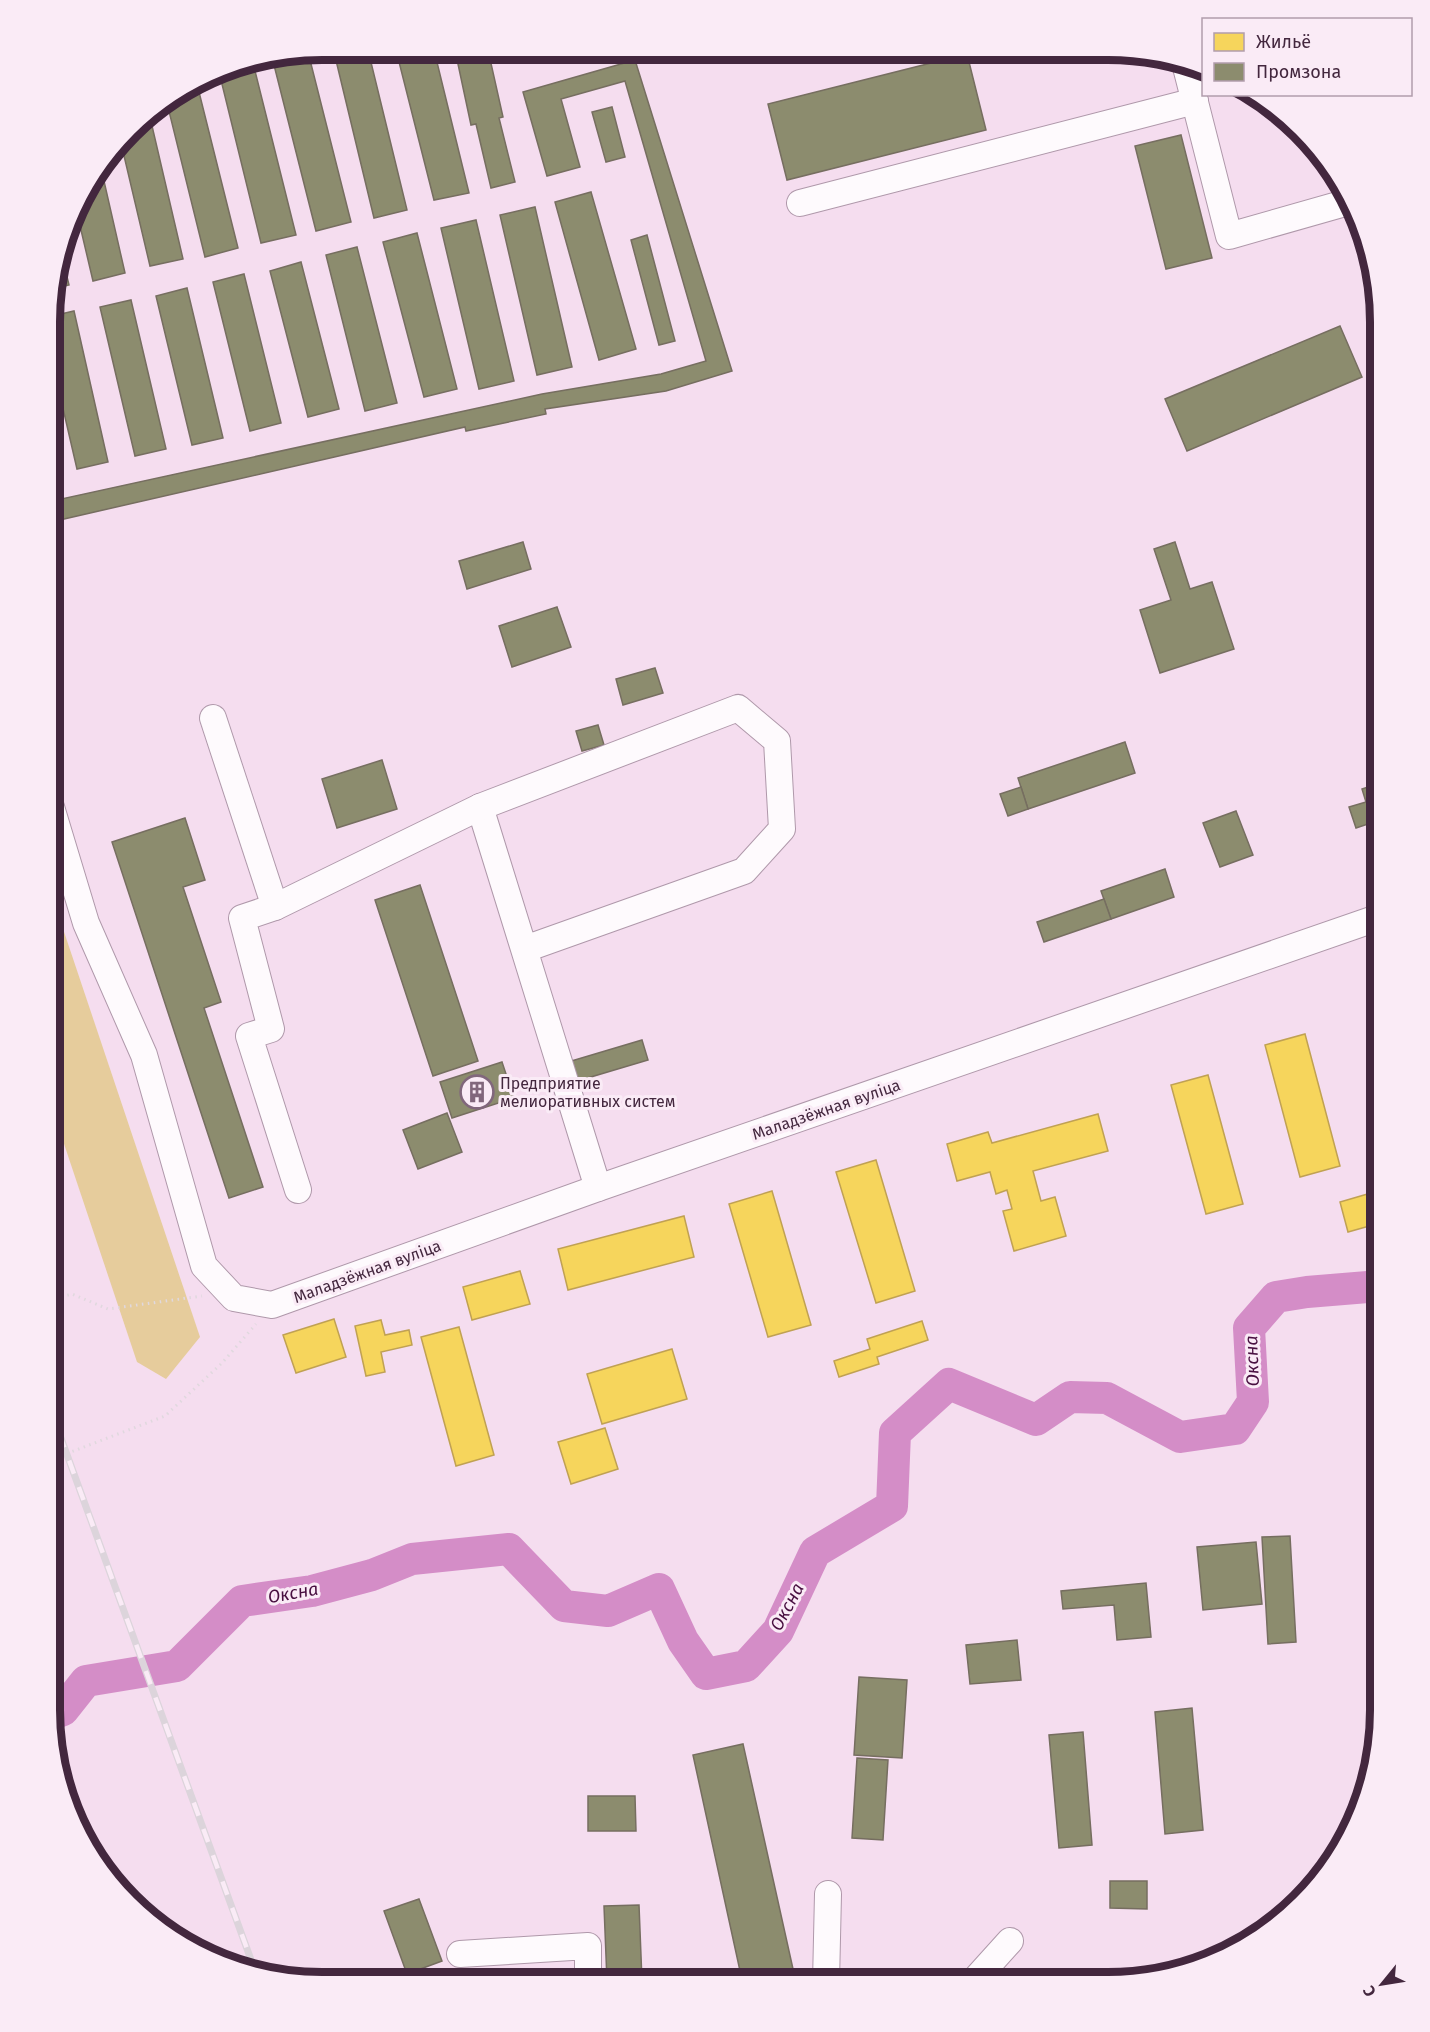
<svg xmlns="http://www.w3.org/2000/svg" width="1430" height="2032" font-family="'Fira Sans',sans-serif">
	<style>
		.green { fill: #e6cc9c }
		.homes { fill: #f6d55c; stroke: #c0a153; stroke-width: 1.5 }
		.industry { fill: #8c8c6e; stroke: #766e60; stroke-width: 1.5 }
		.lines { fill: none; stroke-linecap: round; stroke-linejoin: round }
		.river { stroke: #d48dc7; stroke-width: 32 }
		.minor-casing { stroke: #af98aa; stroke-width: 28 }
		.path { stroke: #e0d8de; stroke-width: 3; stroke-dasharray: 1.5 4.5; stroke-linecap: butt }
		.minor { stroke: #fefafd; stroke-width: 26 }
		.rail-casing { stroke: #dcd4db; stroke-width: 7 }
		.rail { stroke: #faebf6; stroke-width: 4.5; stroke-dasharray: 14; stroke-linecap: butt }
		.labels { text-anchor: middle; stroke-width: 6; stroke-linejoin: round; paint-order: stroke }
		.poi-label { font-size: 16px; fill: #43273e; stroke: #faebf6; text-anchor: start }
		.street-label { font-size: 16px; fill: #43273e; stroke: #faebf6 }
		.water-label { font-size: 18px; font-style: italic; fill: #480f40; stroke: #faebf6 }
		.rim { fill: none; stroke: #43273e; stroke-width: 8 }
	</style>
	<rect width="100%" height="100%" fill="#f5ddef"/>
	<path class="green" d="M51 893 200 1337 166 1379 137 1362 51 1105Z"/>
	<g class="homes">
		<path d="M1305 1034 1340 1166 1300 1177 1265 1045Z"/>
		<path d="M1208 1075 1243 1204 1206 1214 1171 1085Z"/>
		<path d="M1098 1114 1108 1151 1033 1171 1041 1201 1055 1197 1066 1236 1014 1251 1003 1211 1012 1209 1007 1190 996 1194 990 1172 957 1181 947 1144 988 1132 992 1143Z"/>
		<path d="M876 1160 915 1291 876 1303 836 1172Z"/>
		<path d="M772 1191 811 1325 768 1337 729 1204Z"/>
		<path d="M1371 1193 1380 1223 1348 1232 1340 1202Z"/>
		<path d="M684 1216 694 1257 568 1290 558 1249Z"/>
		<path d="M520 1271 530 1304 472 1320 463 1287Z"/>
		<path d="M334 1319 346 1357 296 1373 283 1335Z"/>
		<path d="M381 1320 385 1335 409 1330 412 1345 381 1352 385 1372 366 1376 355 1326Z"/>
		<path d="M922 1321 928 1340 877 1357 879 1364 839 1377 834 1361 870 1349 867 1339Z"/>
		<path d="M459 1327 494 1455 456 1466 421 1337Z"/>
		<path d="M672 1349 687 1399 602 1424 587 1374Z"/>
		<path d="M605 1428 618 1469 571 1484 558 1442Z"/>
	</g>
	<g class="industry">
		<path d="M345 50H368L407 210 374 218 334 52Z"/>
		<path d="M396 50H434L469 193 434 200Z"/>
		<path d="M455 50H488L503 117 499 118 515 182 491 188 476 124 471 125Z"/>
		<path d="M967 54 986 130 787 180 768 104Z"/>
		<path d="M309 56 351 222 316 231 274 65Z"/>
		<path d="M635 60 732 371 666 391 545 409 546 414 466 431 465 427 51 522 52 501 542 394 661 374 706 361 625 81 561 99 580 167 547 176 523 92Z"/>
		<path d="M255 71 296 235 261 243 221 80Z"/>
		<path d="M199 92 238 248 205 257 167 103Z"/>
		<path d="M612 107 625 157 606 162 592 112Z"/>
		<path d="M149 113 183 259 150 266 121 143 143 117Z"/>
		<path d="M1181 135 1212 258 1166 269 1135 146Z"/>
		<path d="M101 168 125 273 93 281 77 213 86 186Z"/>
		<path d="M591 192 636 349 599 360 555 202Z"/>
		<path d="M535 207 572 367 537 375 500 215Z"/>
		<path d="M476 220 514 381 479 389 441 228Z"/>
		<path d="M417 233 457 389 424 397 383 242Z"/>
		<path d="M647 235 675 341 659 345 631 240Z"/>
		<path d="M357 247 397 403 365 411 326 255Z"/>
		<path d="M62 256 69 285 52 289V286Z"/>
		<path d="M301 262 339 409 308 417 270 271Z"/>
		<path d="M244 274 281 423 250 431 213 282Z"/>
		<path d="M187 288 223 438 192 445 156 296Z"/>
		<path d="M131 300 166 449 135 456 100 307Z"/>
		<path d="M74 311 108 462 77 469 52 361V316Z"/>
		<path d="M1340 326 1362 377 1187 451 1165 399Z"/>
		<path d="M523 542 531 569 467 589 459 561Z"/>
		<path d="M1175 542 1190 589 1212 582 1234 649 1160 673 1140 610 1171 600 1154 549Z"/>
		<path d="M557 607 571 647 512 667 499 626Z"/>
		<path d="M655 668 663 693 623 705 616 679Z"/>
		<path d="M598 725 604 745 582 751 576 731Z"/>
		<path d="M1125 742 1135 773 1028 809 1018 778Z"/>
		<path d="M382 760 397 809 337 828 322 779Z"/>
		<path d="M1380 783V820L1356 828 1349 807 1366 802 1362 789Z"/>
		<path d="M1021 787 1028 809 1008 816 1000 794Z"/>
		<path d="M1236 811 1253 855 1220 867 1203 823Z"/>
		<path d="M185 818 205 880 183 887 221 1002 204 1008 263 1187 229 1198 112 842Z"/>
		<path d="M1165 869 1174 897 1111 919 1101 891Z"/>
		<path d="M420 885 478 1061 433 1076 375 900Z"/>
		<path d="M1104 899 1111 919 1044 942 1037 922Z"/>
		<path d="M642 1040 648 1060 574 1082 568 1062Z"/>
		<path d="M502 1062 514 1098 452 1118 440 1082Z"/>
		<path d="M447 1113 462 1152 418 1169 403 1130Z"/>
		<path d="M1290 1536 1296 1642 1268 1644 1262 1537Z"/>
		<path d="M1256 1542 1262 1604 1203 1610 1197 1547Z"/>
		<path d="M1146 1583 1151 1637 1117 1640 1114 1605 1063 1609 1061 1591Z"/>
		<path d="M1380 1629V1678H1378L1376 1650 1369 1651 1367 1630Z"/>
		<path d="M1017 1640 1021 1680 970 1684 966 1645Z"/>
		<path d="M859 1677 907 1680 902 1758 854 1755Z"/>
		<path d="M1192 1708 1203 1830 1165 1834 1155 1712Z"/>
		<path d="M1083 1732 1092 1845 1059 1848 1049 1735Z"/>
		<path d="M743 1744 793 1969 742 1980 693 1755Z"/>
		<path d="M857 1758 888 1760 883 1840 852 1838Z"/>
		<path d="M588 1796H635L636 1831H588Z"/>
		<path d="M1110 1881H1147V1909L1110 1908Z"/>
		<path d="M419 1899 442 1961 407 1974 384 1911Z"/>
		<path d="M639 1905 642 1981H607L604 1906Z"/>
	</g>
	<g class="lines">
		<path class="river" d="M50 1715 63 1710 86 1681 177 1666 242 1601 312 1591 372 1575 412 1559 509 1549 564 1606 608 1611 659 1589 683 1641 706 1674 746 1666 778 1631 815 1552 892 1506 895 1433 949 1384 1036 1420 1070 1397 1107 1398 1180 1437 1235 1429 1253 1402 1249 1328 1276 1297 1307 1292 1380 1286"/>
		<defs>
			<g id="minor">
				<path d="M1185 63 1229 236 1352 201"/>
				<path d="M800 203 1195 101"/>
				<path d="M213 718 275 907"/>
				<path d="M51 807 86 923 144 1055 204 1266 234 1298 272 1305 598 1188 1380 917"/>
				<path d="M525 949 744 871 782 829 777 741 738 708 480 807 598 1188"/>
				<path d="M298 1190 249 1036 271 1029 242 918 275 907 480 807"/>
				<path d="M460 1954 588 1946V1981"/>
				<path d="M826 1982 828 1894"/>
				<path d="M973 1982 1010 1941"/>
			</g>
		</defs>
		<use href="#minor" class="minor-casing"/>
		<g class="path">
			<path d="M50 1300 72 1294 108 1309 202 1296"/>
			<path d="M50 1460 165 1416 222 1363 256 1324"/>
		</g>
		<use href="#minor" class="minor"/>
		<defs>
			<path id="rail" d="M50 1408 254 1968"/>
		</defs>
		<use href="#rail" class="rail-casing"/>
		<use href="#rail" class="rail"/>
	</g>
	<defs>
		<symbol id="building-ring" viewBox="-11 -11 22 22"><circle r="9.5" fill="#faebf6" stroke="#81677c" stroke-width="1.5"/><path d="M-4-6H4V6H1V3H-1V6H-4ZM-2.5-4.3h1.7v1.8h-1.7ZM.8-4.3h1.7v1.8H.8ZM-2.5-1h1.7V.8h-1.7ZM.8-1h1.7V.8H.8Z" fill="#81677c"/></symbol>
	</defs>
	<g fill-rule="evenodd">
		<use href="#building-ring" x="458" y="1073" width="38" height="38"/>
	</g>
	<g class="labels">
		<g class="poi-label">
			<text x="500" y="1089">Предприятие<tspan x="500" dy="18">мелиоративных систем</tspan></text>
		</g>
		<g class="street-label">
			<text transform="translate(826 1109) rotate(-19)" y="6">Маладзёжная вуліца</text>
			<text transform="translate(367 1271) rotate(-20)" y="6">Маладзёжная вуліца</text>
		</g>
		<g class="water-label">
			<text transform="translate(1252 1361) rotate(-92)" y="6">Оксна</text>
			<text transform="translate(293 1593) rotate(-10)" y="6">Оксна</text>
			<text transform="translate(787 1607) rotate(-62)" y="6">Оксна</text>
		</g>
	</g>
	<path d="M0 0H1430V2032H0ZM322 60H1108A262 262 0 0 1 1370 322V1710A262 262 0 0 1 1108 1972H322A262 262 0 0 1 60 1710V322A262 262 0 0 1 322 60Z" fill="#faebf6" fill-rule="evenodd"/>
	<path class="rim" d="M322 60H1108A262 262 0 0 1 1370 322V1710A262 262 0 0 1 1108 1972H322A262 262 0 0 1 60 1710V322A262 262 0 0 1 322 60Z"/>
	<rect x="1202" y="18" width="210" height="78" fill="#faebf6" stroke="#b19dac" stroke-width="1.5"/>
	<rect x="1214" y="33" width="30" height="18" fill="#f6d55c" stroke="#b19dac" stroke-width="1.5"/>
	<text x="1256" y="48" font-size="18" fill="#43273e">Жильё</text>
	<rect x="1214" y="63" width="30" height="18" fill="#8c8c6e" stroke="#b19dac" stroke-width="1.5"/>
	<text x="1256" y="78" font-size="18" fill="#43273e">Промзона</text>
	<g transform="translate(1382 1984) rotate(240)" stroke="#faebf6" stroke-width="4.5" paint-order="stroke">
	<path d="M0-4.5L10 22L0 15L-10 22Z" fill="#43273e"/>
	<text y="-9" font-size="16" font-weight="bold" text-anchor="middle" fill="#43273e">С</text>
	</g>
</svg>
